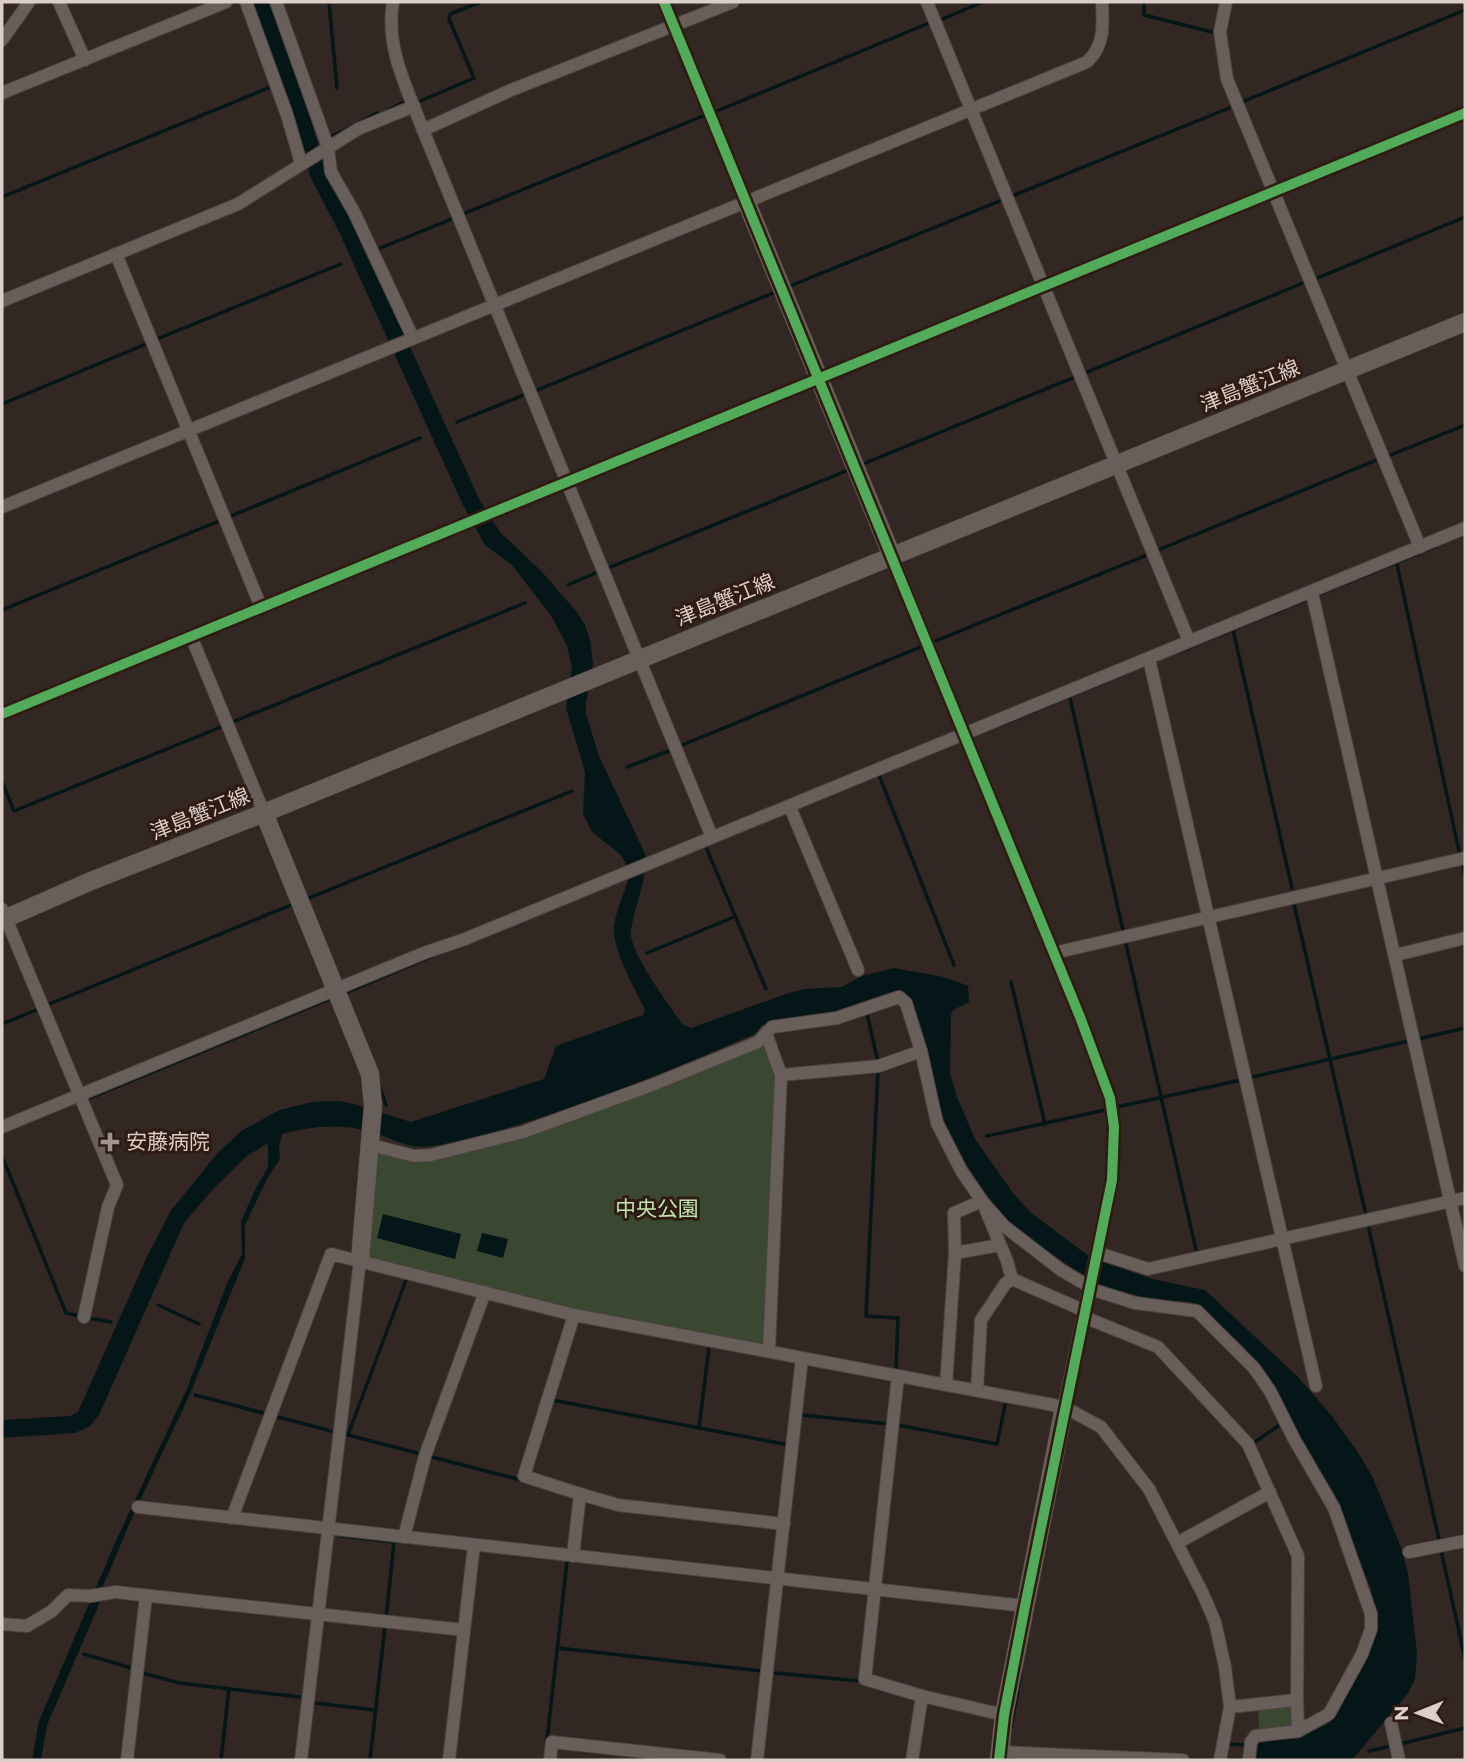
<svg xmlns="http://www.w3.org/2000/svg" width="1467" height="1762" font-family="Montserrat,'Noto Sans JP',sans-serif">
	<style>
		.green { fill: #3a4831 }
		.water { fill: #041617 }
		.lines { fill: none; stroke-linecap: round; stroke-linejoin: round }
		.stream { stroke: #041617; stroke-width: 3.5 }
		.street-casing { stroke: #4c423e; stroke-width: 14 }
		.secondary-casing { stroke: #4c423e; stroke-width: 19 }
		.street { stroke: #685e5a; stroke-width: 12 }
		.secondary { stroke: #685e5a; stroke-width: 18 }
		.cycleway-casing { stroke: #2f1b12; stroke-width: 15 }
		.cycleway { stroke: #51ab58; stroke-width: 10 }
		.poi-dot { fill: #a0948e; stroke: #2f1b12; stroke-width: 2.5 }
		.labels { text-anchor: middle; stroke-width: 6; stroke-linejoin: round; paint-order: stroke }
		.street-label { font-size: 21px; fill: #dccec8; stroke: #2f1b12 }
		.poi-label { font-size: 21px; fill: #dccec8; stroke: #2f1b12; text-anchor: start }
		.park-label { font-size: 21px; fill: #bee5ad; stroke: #2f1b12 }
	</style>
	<rect width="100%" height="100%" fill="#322722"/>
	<g class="green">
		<path d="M762 1044 766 1045 777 1075 766 1343 761 1345 556 1306 368 1257 376 1153 432 1158Z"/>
		<path d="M1292 1703 1291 1727 1266 1728V1731H1259L1258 1706Z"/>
	</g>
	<g class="water">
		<path d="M251 2H269L302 92 327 172 348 210 479 499 500 532 542 572 576 611 585 625 590 640 593 664 586 702V714L599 756 646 856C646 882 635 905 631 930 627 950 670 1006 682 1024L691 1028 786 994 804 989 842 987 862 976 894 968 944 977 968 986 969 1002 953 1010 951 1015 950 1074 957 1097 975 1139 1013 1193 1030 1212 1090 1257 1152 1279 1205 1290 1297 1376 1331 1415 1357 1451 1373 1478 1402 1550 1408 1574 1417 1654 1415 1679 1408 1693 1352 1760H1254L1255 1745 1262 1738 1297 1739 1329 1723 1335 1716 1362 1668 1377 1631 1378 1618 1370 1587 1333 1491 1294 1431 1270 1384 1245 1348 1199 1306 1191 1302 1155 1300 1097 1285 1014 1228 996 1209 958 1152 948 1131 937 1101 910 997 903 991 831 1014 762 1025 755 1034C683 1065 611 1095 536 1119 502 1130 467 1141 432 1146 412 1149 399 1142 381 1135 348 1123 315 1125 282 1134L279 1148 280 1159 268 1177 245 1225V1258L190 1394 135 1511 103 1586 98 1607 47 1725 41 1760H32L39 1721 115 1543 186 1391 228 1281 242 1254 241 1221 256 1188 268 1167V1143L247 1156 213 1189 184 1223 99 1415 90 1426 75 1433 2 1438V1420L70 1416 78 1412 146 1259 170 1212 216 1155 241 1131 280 1110 312 1102 339 1101 354 1104 411 1122 544 1079 556 1046 643 1015 645 1010C635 988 613 952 614 928 615 913 623 896 628 881V874L625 862 620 854 592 832 583 814 585 772 566 708 572 668 567 646 552 617 512 565 485 545 462 503 340 234 310 176 292 112Z"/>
		<path d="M383 1214 461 1234 455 1259 377 1238Z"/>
		<path d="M482 1233 508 1239 503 1258 477 1251Z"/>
	</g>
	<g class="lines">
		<g class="stream">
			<path d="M329 2 337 88"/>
			<path d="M1144 2V15L1212 32"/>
			<path d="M940 20 983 2"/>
			<path d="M2 22H3"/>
			<path d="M418 102 474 78 449 19 450 14 481 2"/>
			<path d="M1242 102 1465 10"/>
			<path d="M388 110 406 101"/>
			<path d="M717 111 929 23"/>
			<path d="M329 138 377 113"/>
			<path d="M1012 196 1229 108"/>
			<path d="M2 197 271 87"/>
			<path d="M463 214 703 116"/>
			<path d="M378 249 454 218"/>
			<path d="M1315 279 1465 217"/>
			<path d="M790 286 1002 200"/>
			<path d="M157 339 341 264"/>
			<path d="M1085 373 1303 283"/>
			<path d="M535 391 773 293"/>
			<path d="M2 404 146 344"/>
			<path d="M457 422 526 394"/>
			<path d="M1388 456 1465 425"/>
			<path d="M863 464 1075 377"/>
			<path d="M231 516 420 438"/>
			<path d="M1158 550 1379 459"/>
			<path d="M1397 564 1459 851"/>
			<path d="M608 568 846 471"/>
			<path d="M568 585 598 572"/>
			<path d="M2 610 219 521"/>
			<path d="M1233 630 1292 888"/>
			<path d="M933 642 1147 555"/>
			<path d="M1179 652 1437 546"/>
			<path d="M1070 698 1123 930"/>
			<path d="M235 721 525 603"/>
			<path d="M1001 725 1129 672"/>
			<path d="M680 746 923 646"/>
			<path d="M627 767 671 750"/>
			<path d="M879 775 954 965"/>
			<path d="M2 782 14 811 221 727"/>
			<path d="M706 847 766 989"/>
			<path d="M1463 866 1465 875"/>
			<path d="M309 898 572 791"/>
			<path d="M1294 904 1366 1215"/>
			<path d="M1126 944 1197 1254"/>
			<path d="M647 953 734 917"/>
			<path d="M1011 982 1045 1124"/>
			<path d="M343 994 433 956"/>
			<path d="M47 1005 291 905"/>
			<path d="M867 1014 878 1062"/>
			<path d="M2 1024 36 1010"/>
			<path d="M1418 1039 1465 1028"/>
			<path d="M878 1070 866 1316 898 1318 896 1369"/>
			<path d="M1248 1078 1409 1041"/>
			<path d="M380 1087 386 1105"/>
			<path d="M85 1100 332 998"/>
			<path d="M1117 1107 1241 1080"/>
			<path d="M987 1136 1105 1110"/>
			<path d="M2 1156 66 1313 80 1316"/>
			<path d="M1368 1225 1440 1544"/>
			<path d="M158 1305 199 1324"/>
			<path d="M87 1318 111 1322"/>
			<path d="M195 1395 267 1414"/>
			<path d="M552 1400 789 1445"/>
			<path d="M274 1416 331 1431"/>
			<path d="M800 1418 801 1415 889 1424V1422"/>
			<path d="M897 1425 997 1444 1005 1405"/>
			<path d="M699 1428 709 1347"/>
			<path d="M348 1435 406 1280"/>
			<path d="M348 1435 421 1454"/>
			<path d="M1252 1444 1281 1424"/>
			<path d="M428 1456 521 1480"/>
			<path d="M341 1536 394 1542 386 1619"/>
			<path d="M1441 1550 1465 1659"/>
			<path d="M558 1648 762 1671"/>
			<path d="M84 1654 131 1668"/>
			<path d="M143 1673 179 1683 300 1697"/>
			<path d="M775 1673 860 1681"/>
			<path d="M314 1703 375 1710"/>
			<path d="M1011 1728 1021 1672"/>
			<path d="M547 1740 567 1561"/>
			<path d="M1229 1744 1244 1745"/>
			<path d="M1400 1744 1465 1728"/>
			<path d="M1369 1751 1391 1746"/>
			<path d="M221 1760 229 1689"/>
			<path d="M370 1760 385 1626"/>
		</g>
		<defs>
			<g id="street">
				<path d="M59 2 85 60"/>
				<path d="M246 2 287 115 301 163"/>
				<path d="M276 2 328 147 331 172 354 212 413 338"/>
				<path d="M393 2C385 47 407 88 423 130L712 837"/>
				<path d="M664 2 746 201"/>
				<path d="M927 2 1189 641"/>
				<path d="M1226 2 1220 32 1227 79 1420 547"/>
				<path d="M2 40 29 2"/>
				<path d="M2 93 226 2"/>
				<path d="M423 130 509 91 733 2"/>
				<path d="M116 254 261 607"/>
				<path d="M2 301 238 204 358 129 414 106"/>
				<path d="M2 507 1087 62C1105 45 1103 25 1102 2"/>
				<path d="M892 556 1080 1017 1110 1098 1114 1127 1112 1180 1064 1407"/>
				<path d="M1312 593 1465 1266"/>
				<path d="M191 636 264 813"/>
				<path d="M1149 659 1316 1386"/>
				<path d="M2 714 1465 113"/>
				<path d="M790 807 858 970"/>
				<path d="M2 909 117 1185 108 1207 84 1317"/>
				<path d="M1054 953 1465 858"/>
				<path d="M1396 955 1465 938"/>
				<path d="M766 1033 781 1075 769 1351"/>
				<path d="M781 1075 879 1066 921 1051 937 1123 962 1172 982 1201 1004 1226 1061 1270 1097 1291 1135 1303 1197 1311 1254 1368 1270 1391 1294 1439 1334 1508 1371 1614V1629L1362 1654 1329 1714 1298 1731"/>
				<path d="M2 1127 424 953 465 939 1465 528"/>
				<path d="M371 1145 414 1156 431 1155 523 1132 652 1085 758 1042 772 1027 837 1018 899 997 906 1003 921 1051"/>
				<path d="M955 1253 1000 1245"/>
				<path d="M1098 1253 1148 1269 1465 1198"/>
				<path d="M1012 1279 1085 1311"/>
				<path d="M1084 1317 1158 1347 1248 1444 1298 1556 1297 1700"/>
				<path d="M898 1376 865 1679 922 1696"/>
				<path d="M946 1385 955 1253 954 1213 982 1201 1007 1261 1012 1279 1005 1284 981 1320 977 1390"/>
				<path d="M580 1494 618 1505 784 1524"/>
				<path d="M138 1507 1025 1606"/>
				<path d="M232 1518 331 1254 574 1315 1064 1407 1101 1427 1149 1489 1203 1594 1215 1622 1225 1667 1230 1707 1220 1760"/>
				<path d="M404 1537 425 1456 485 1292"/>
				<path d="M1177 1543 1270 1492"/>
				<path d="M1409 1552 1465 1541"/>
				<path d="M573 1556 580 1494 524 1476 574 1315"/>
				<path d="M2 1624 27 1626 52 1611 68 1595 91 1596 115 1592 464 1630"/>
				<path d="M1230 1707 1297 1700 1298 1731 1255 1736 1251 1742 1249 1760"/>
				<path d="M1391 1723 1399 1760"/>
				<path d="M1000 1752 1183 1760"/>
				<path d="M127 1760 146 1596"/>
				<path d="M301 1760 360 1260"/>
				<path d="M449 1760 474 1545"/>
				<path d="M550 1760 552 1742 720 1760"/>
				<path d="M757 1760 802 1358"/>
				<path d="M912 1760 922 1696 1004 1715"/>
			</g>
			<g id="secondary">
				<path d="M746 201 892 556"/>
				<path d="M264 813 370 1074 373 1106 360 1260"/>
				<path d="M2 920 91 881 264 813 1465 322"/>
				<path d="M999 1760 1004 1715 1064 1407"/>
			</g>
		</defs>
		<use href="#street" class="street-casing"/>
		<use href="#secondary" class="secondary-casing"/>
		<use href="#street" class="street"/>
		<use href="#secondary" class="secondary"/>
		<defs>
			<g id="cycleway">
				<path d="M664 2 1080 1017 1110 1098 1114 1127 1112 1180 1025 1606 1004 1715 999 1760"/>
				<path d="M2 714 1465 113"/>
			</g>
		</defs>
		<use href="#cycleway" class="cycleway-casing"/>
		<use href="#cycleway" class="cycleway"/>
	</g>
	<path class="poi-dot" d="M106.5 1131.5h7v7h7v7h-7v7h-7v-7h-7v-7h7z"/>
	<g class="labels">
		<g class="street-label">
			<text transform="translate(1250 386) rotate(-22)" y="7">津島蟹江線</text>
			<text transform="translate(725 600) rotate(-22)" y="7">津島蟹江線</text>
			<text transform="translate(200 814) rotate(-22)" y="7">津島蟹江線</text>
		</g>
		<g class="poi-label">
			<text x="126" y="1149">安藤病院</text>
		</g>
		<g class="park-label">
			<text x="657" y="1216">中央公園</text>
		</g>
	</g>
	<rect width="1467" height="1762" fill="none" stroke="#dccec8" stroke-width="7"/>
	<g transform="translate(1418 1713) rotate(269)" stroke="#2f1b12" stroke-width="5" paint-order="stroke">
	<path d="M0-5L12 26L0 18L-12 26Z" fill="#dccec8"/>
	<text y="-10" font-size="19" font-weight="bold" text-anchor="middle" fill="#dccec8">N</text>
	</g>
</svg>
